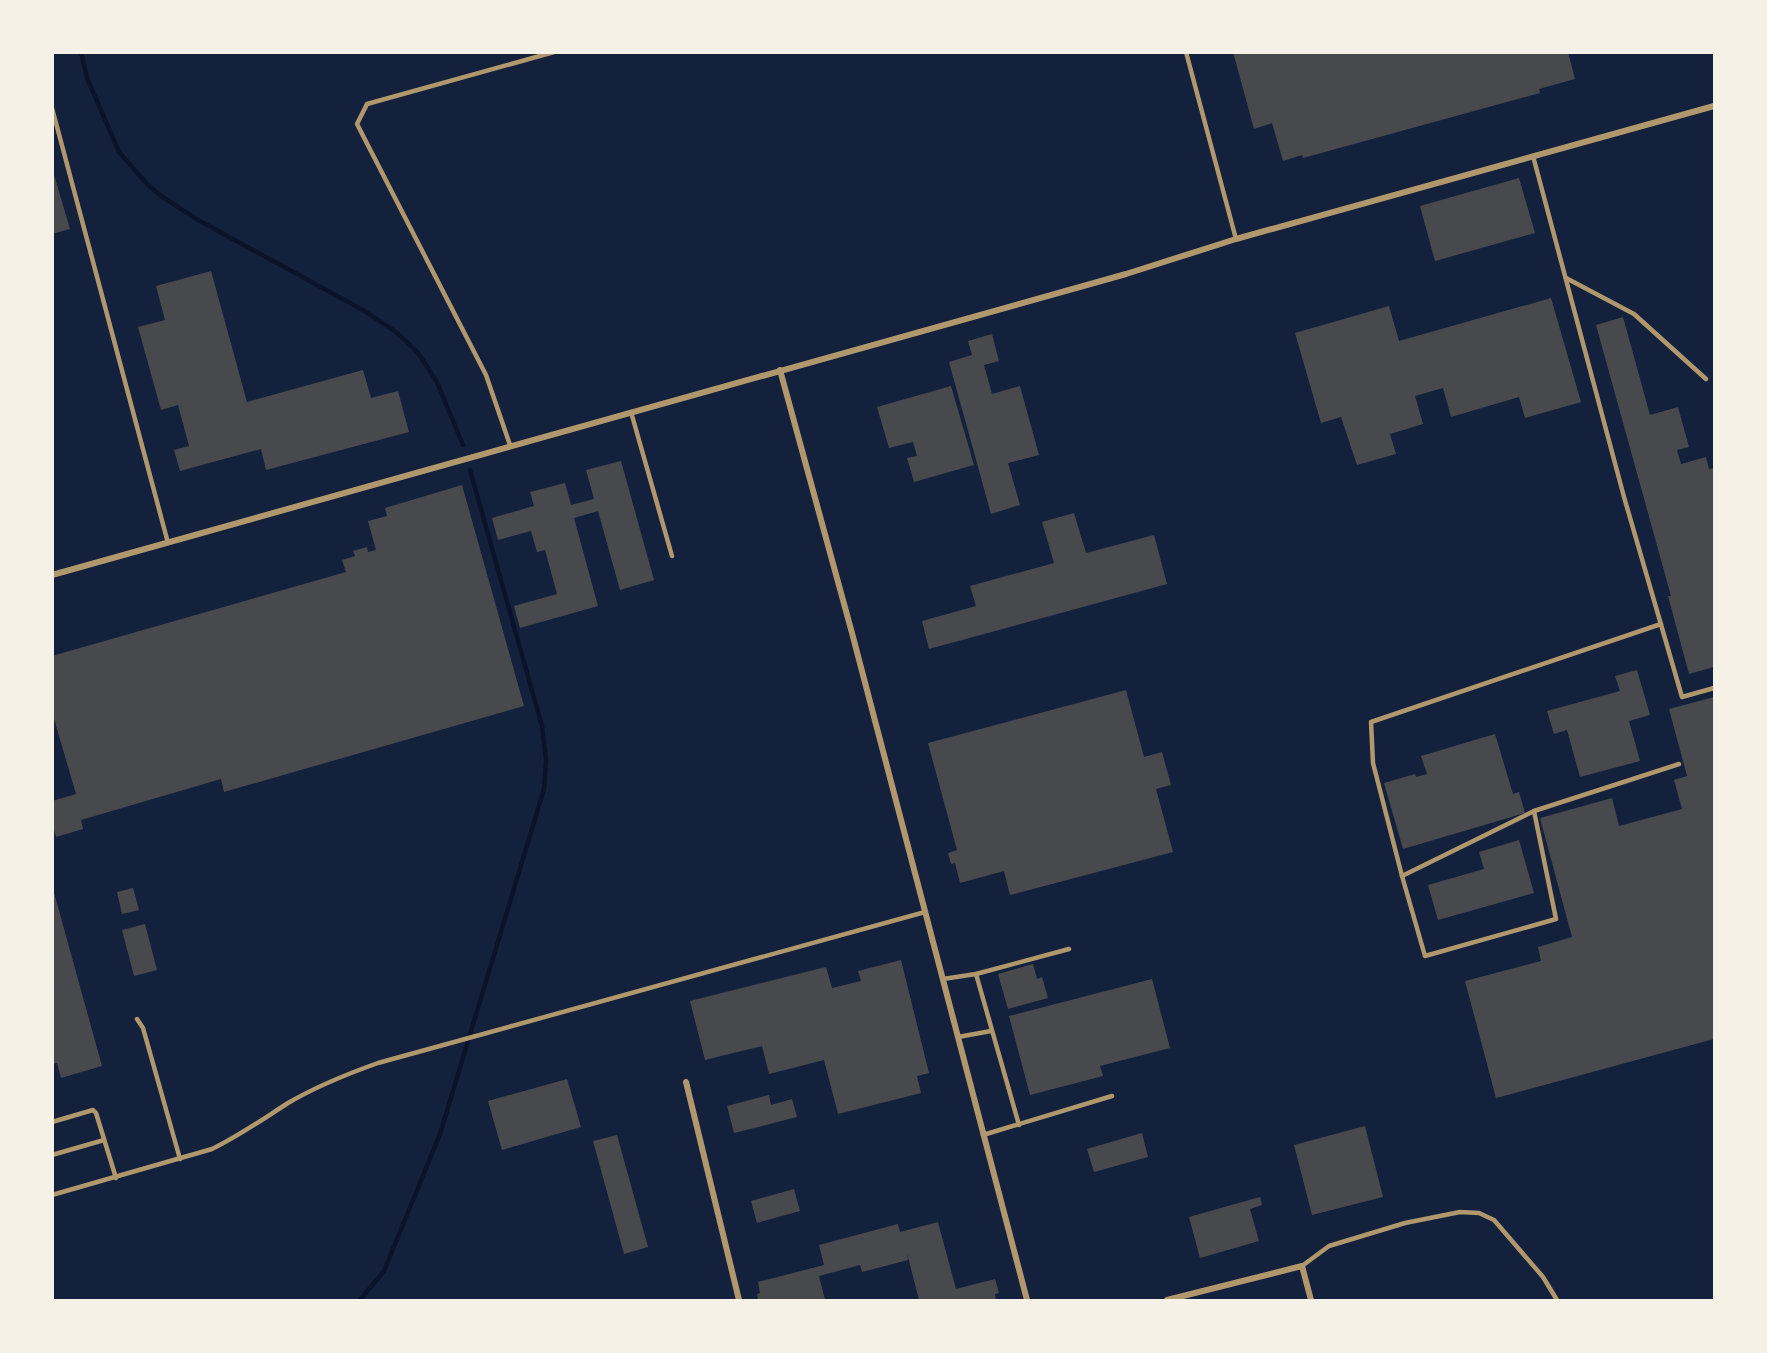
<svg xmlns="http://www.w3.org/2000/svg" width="1767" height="1353" font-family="'PT Sans Narrow',sans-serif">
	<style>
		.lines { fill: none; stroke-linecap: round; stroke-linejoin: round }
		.stream { stroke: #0b132b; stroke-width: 4.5 }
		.building { fill: #48494c }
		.service { stroke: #b1986c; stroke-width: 4.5 }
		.minor { stroke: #b1986c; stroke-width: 6 }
	</style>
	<rect width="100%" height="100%" fill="#14213d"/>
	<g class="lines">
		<g class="stream">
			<path d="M81 52 87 78 119 152 147 184 161 196 198 220 363 310 396 332 418 353 437 382 463 445"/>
			<path d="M360 1300 384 1271 440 1134 544 789 546 760 542 726 470 470"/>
		</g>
	</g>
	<g class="building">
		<path d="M1233 52H1568L1575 79 1539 89 1540 93 1303 158 1302 155 1283 161 1272 123 1254 129Z"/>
		<path d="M52 168 70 229 52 234Z"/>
		<path d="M1519 178 1535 233 1435 261 1420 206Z"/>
		<path d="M211 271 247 402 363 370 371 398 398 391 409 432 266 470 261 449 180 471 174 450 189 446 178 405 161 410 138 327 165 320 156 286Z"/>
		<path d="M1551 298 1581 402 1525 418 1519 397 1451 417 1443 388 1415 396 1423 424 1390 434 1396 454 1357 465 1341 417 1321 423 1295 333 1389 306 1399 341Z"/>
		<path d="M1623 317 1650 415 1678 407 1689 447 1677 450 1681 464 1706 457 1709 469 1714 468V667L1689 674 1668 596H1671L1596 325Z"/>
		<path d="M992 334 999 361 984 365 992 394 1020 386 1039 455 1008 463 1020 505 991 514 949 362 972 355 968 341Z"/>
		<path d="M951 386 974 465 914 482 907 458 917 456 913 442 889 448 877 407Z"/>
		<path d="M621 461 654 580 620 590 598 511 574 518 598 606 520 628 514 606 557 594 545 550 537 552 531 531 498 540 492 518 534 506 530 492 565 483 571 505 594 499 586 470Z"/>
		<path d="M462 485 524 706 224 792 221 779 81 820 83 829 56 837 52 824V801L76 794 52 712V656L346 572 342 560 355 556 353 551 367 547 368 552 376 550 368 521 387 516 385 508Z"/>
		<path d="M1074 513 1086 553 1154 535 1167 584 929 649 922 621 976 606 970 586 1054 563 1042 522Z"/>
		<path d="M1637 670 1650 715 1629 721 1640 761 1580 777 1567 730 1554 734 1547 711 1620 691 1615 676Z"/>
		<path d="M1126 690 1144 757 1162 752 1171 785 1156 789 1173 852 1010 895 1004 871 960 883 955 863 951 864 948 853 957 850 928 743Z"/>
		<path d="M1714 697V1039L1496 1098 1465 981 1541 961 1538 947 1572 937 1540 818 1612 798 1619 826 1682 809 1674 780 1687 776 1669 709Z"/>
		<path d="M1495 734 1513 794 1519 792 1525 813 1403 849 1384 783 1415 774 1416 777 1427 774 1421 756Z"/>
		<path d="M1519 840 1534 893 1438 920 1428 885 1484 869 1479 852Z"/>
		<path d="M133 888 139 910 122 914 117 892Z"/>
		<path d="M53 889 102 1066 61 1078 57 1063 52 1064Z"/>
		<path d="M145 924 157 970 134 976 122 930Z"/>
		<path d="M901 960 929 1073 917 1076 921 1093 838 1114 824 1060 769 1074 762 1046 705 1060 690 1001 826 967 832 988 861 981 858 971Z"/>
		<path d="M1033 964 1037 979 1042 977 1048 998 1008 1009 998 974Z"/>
		<path d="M1152 979 1170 1048 1100 1066 1103 1076 1030 1095 1009 1016Z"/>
		<path d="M567 1079 581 1127 502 1150 488 1101Z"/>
		<path d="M769 1095 771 1105 792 1099 797 1117 734 1133 727 1106Z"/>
		<path d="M1365 1126 1383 1197 1312 1215 1294 1145Z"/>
		<path d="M1142 1133 1148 1157 1094 1172 1087 1149Z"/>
		<path d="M617 1135 648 1247 624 1254 593 1141Z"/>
		<path d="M794 1189 800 1211 757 1223 751 1201Z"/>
		<path d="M1260 1197 1262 1205 1250 1209 1259 1241 1200 1258 1189 1217Z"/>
		<path d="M938 1222 956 1289 995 1279 999 1293 995 1294 996 1300H919L907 1253 908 1260 862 1272 860 1265 819 1276 825 1300H758L757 1294 760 1293 758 1282 824 1265 819 1245 898 1224 900 1232Z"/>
	</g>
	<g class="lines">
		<g class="service">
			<path d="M1186 52 1236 239"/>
			<path d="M52 108 168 543"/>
			<path d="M1533 156 1624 497 1682 697 1714 688"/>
			<path d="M1566 278 1634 314 1706 379"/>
			<path d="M631 412 672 556"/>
			<path d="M510 445 486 375 357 124 367 104 554 52"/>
			<path d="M1661 624 1371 722 1373 763 1402 876 1425 956 1556 919 1534 811 1679 764"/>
			<path d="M1402 876 1534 811"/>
			<path d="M976 974 1019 1125"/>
			<path d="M943 979 976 974 1069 949"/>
			<path d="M137 1019 143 1028 180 1159"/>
			<path d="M958 1037 991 1031"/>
			<path d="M52 1122 93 1110 96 1113 116 1178"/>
			<path d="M983 1135 1112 1096"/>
			<path d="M52 1155 104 1140"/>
			<path d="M52 1195 212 1149C239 1136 263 1119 288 1103 317 1086 347 1074 378 1063L925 912"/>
			<path d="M1302 1266 1329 1246 1405 1223 1460 1212 1479 1213 1494 1220 1543 1277 1557 1300"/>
		</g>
		<g class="minor">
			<path d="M780 370 852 633 1027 1300"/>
			<path d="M52 575 1126 274 1236 239 1714 106"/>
			<path d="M686 1082 739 1300"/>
			<path d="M1167 1300 1302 1266 1311 1300"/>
		</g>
	</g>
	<rect width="1767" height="1353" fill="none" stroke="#f6f1e7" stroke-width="108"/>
</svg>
